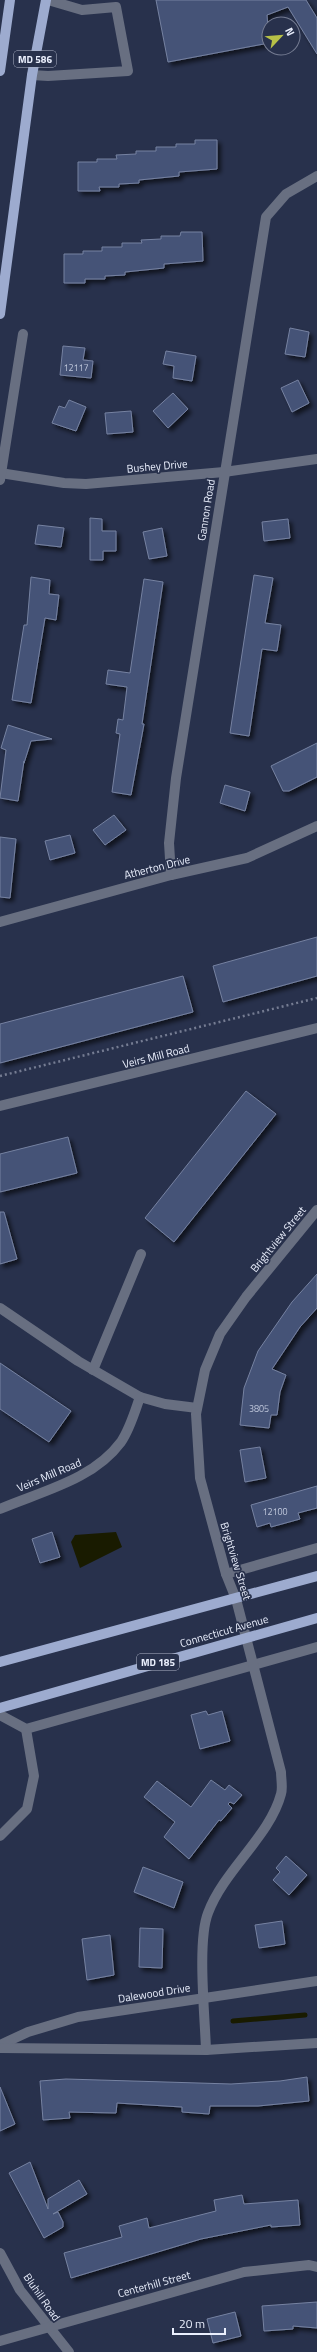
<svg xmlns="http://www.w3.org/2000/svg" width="317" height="2352" font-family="'Titillium Web',sans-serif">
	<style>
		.water { fill: #191b00 }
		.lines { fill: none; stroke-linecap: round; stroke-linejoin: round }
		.stream { stroke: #191b00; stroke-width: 5 }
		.building { fill: #445277; stroke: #7682a1; filter: url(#shadow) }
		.path { stroke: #757c92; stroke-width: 2.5; stroke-dasharray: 2 3; stroke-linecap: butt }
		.minor { stroke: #686f81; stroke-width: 10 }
		.major { stroke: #9dabcf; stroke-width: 10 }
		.labels { text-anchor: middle; stroke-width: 3.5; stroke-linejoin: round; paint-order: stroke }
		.number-label { font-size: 9px; fill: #c0c8dc }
		.shield { fill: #28314c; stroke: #b0b6c8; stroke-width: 1 }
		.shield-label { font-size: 10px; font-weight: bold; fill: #eaeffd }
		.street-label { font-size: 11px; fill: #eaeffd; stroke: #28314c }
	</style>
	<defs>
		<filter id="shadow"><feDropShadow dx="3.5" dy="3.5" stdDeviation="2" flood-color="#0009"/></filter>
	</defs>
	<rect width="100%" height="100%" fill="#28314c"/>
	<path class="water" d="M116 1532 122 1547 80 1568 71 1542 75 1535Z"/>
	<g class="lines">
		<path class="stream" d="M233 2021 305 2015"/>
	</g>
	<g class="building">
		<path d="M156 0H306L317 18V54L288 7 267 15 269 43 168 62Z"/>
		<path d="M195 140H217V169L179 172V176L139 180V183L119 184V187H99L100 191H78V162H97V159H117L116 155 136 154V151H156V147H176V144H195Z"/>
		<path d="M181 232H202L203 261 164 264V268L125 272V275L105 276V279H85V283H64V254H83V251H102V247H122V243H142L141 240 161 239V236H180Z"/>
		<path d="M290 328 309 332 305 357 285 354Z"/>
		<path d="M63 346 85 348 83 360 93 361 91 378 60 375Z"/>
		<path d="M166 351 196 356 192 381 173 378 174 366 163 364Z"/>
		<path d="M298 380 309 403 292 412 281 388Z"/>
		<path d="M173 393 188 409 168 428 153 411Z"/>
		<path d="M69 400 86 407 76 431 52 423 59 406 65 408Z"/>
		<path d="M131 411 133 432 107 434 105 413Z"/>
		<path d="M90 518 102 519V531H116V551H103V560H90Z"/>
		<path d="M288 519 290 538 264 541 262 522Z"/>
		<path d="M38 525 64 528 61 547 35 544Z"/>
		<path d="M162 528 167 556 149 559 143 532Z"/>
		<path d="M254 575 273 578 265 623 281 625 277 651 262 649 249 736 230 733Z"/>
		<path d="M31 577 50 580 49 594 59 595 56 620 45 618 31 703 12 700 24 625H27Z"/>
		<path d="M144 579 163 582 142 724H144L131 795 112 792 120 734 116 733 118 719 123 720 127 687 106 684 108 670 130 673Z"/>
		<path d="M8 725 52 739 31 741 24 763V761L18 801 0 798 6 750 1 748Z"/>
		<path d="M317 743V777L289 791H283L271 766Z"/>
		<path d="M225 785 250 792 245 811 220 803Z"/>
		<path d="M114 815 126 830 105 845 93 830Z"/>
		<path d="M70 835 75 853 50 860 45 841Z"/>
		<path d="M0 837 16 839 10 898 0 897Z"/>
		<path d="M317 937V976L223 1002 213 966Z"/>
		<path d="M183 976 193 1012 0 1063V1024Z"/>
		<path d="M246 1091 276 1114 174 1242 145 1218Z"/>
		<path d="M68 1137 77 1173 0 1192V1154Z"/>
		<path d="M0 1212H4L17 1259 0 1264Z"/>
		<path d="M317 1274V1308L300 1327 272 1369 286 1375 280 1392 277 1415H271L269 1428 240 1425 244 1388 258 1351 292 1302Z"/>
		<path d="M0 1363 71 1411 49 1442 0 1409Z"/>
		<path d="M260 1447 266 1478 245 1482 240 1450Z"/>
		<path d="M317 1486V1508L298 1513 300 1519 271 1527 270 1523 257 1527 251 1505Z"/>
		<path d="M52 1532 60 1557 40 1563 32 1539Z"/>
		<path d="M206 1711 208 1715 222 1711 230 1741 200 1749 191 1715Z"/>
		<path d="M211 1780 225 1790 229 1785 242 1795 234 1804 230 1802 228 1804 232 1808 221 1821 219 1820 189 1859 164 1837 175 1822 144 1797 157 1781 191 1807Z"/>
		<path d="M286 1856 307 1875 289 1895 273 1880 280 1872 276 1868Z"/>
		<path d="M143 1867 183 1882 174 1908 134 1892Z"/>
		<path d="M282 1921 285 1944 259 1948 255 1925Z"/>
		<path d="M140 1928 163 1929 162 1968 139 1967Z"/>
		<path d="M110 1935 114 1975 87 1980 82 1939Z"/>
		<path d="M307 2077 309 2101 258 2106H210L209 2114 182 2112V2107L117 2103 116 2113 69 2112 70 2118 43 2120 40 2081 66 2079 231 2084 280 2081Z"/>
		<path d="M0 2087 15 2124 0 2131Z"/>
		<path d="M30 2162 48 2209V2199L79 2180 87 2194 53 2214 58 2212 63 2222V2227L44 2238 9 2173Z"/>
		<path d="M242 2195 244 2204 298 2200 300 2225 271 2227V2225L201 2239 71 2278 64 2253 122 2237 119 2226 147 2218 149 2228 216 2211 214 2200Z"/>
		<path d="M317 2302V2328L293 2326V2329L264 2331 262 2306Z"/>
		<path d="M235 2312 241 2336 213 2343 207 2319Z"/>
	</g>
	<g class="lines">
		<path class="path" d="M0 1076 317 998"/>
		<g class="minor">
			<path d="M32 75 48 76 128 71 116 7 82 10 48 0"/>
			<path d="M0 473 64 483 86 484 224 472 317 459"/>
			<path d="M0 480 23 334"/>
			<path d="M171 875 169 843 176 778 266 217 286 194 317 176"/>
			<path d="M0 922 171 875 247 858 317 826"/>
			<path d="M0 1106 317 1028"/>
			<path d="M0 1308 78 1361 140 1397 165 1404 197 1408"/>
			<path d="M93 1370 141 1254"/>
			<path d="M0 1509C42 1491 93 1480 121 1442 130 1429 135 1411 140 1397"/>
			<path d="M226 1574 317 1548"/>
			<path d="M0 1715 26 1729 317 1647"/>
			<path d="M0 1836 27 1809 34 1776 26 1729"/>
			<path d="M0 2045 28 2032 78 2017 317 1981"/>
			<path d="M0 2048 206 2050 317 2043"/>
			<path d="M206 2050C205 2017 197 1941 208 1913 224 1870 270 1836 281 1794 283 1788 281 1779 281 1772L236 1599 226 1574 200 1478 196 1414 205 1370 220 1334 246 1297 317 1210"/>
			<path d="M0 2253 20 2290 69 2352"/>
			<path d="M0 2341 244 2272 309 2265 317 2267"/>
		</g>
		<g class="major">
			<path d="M0 71 10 0"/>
			<path d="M0 314 32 75 46 0"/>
			<path d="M0 1662 317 1576"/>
			<path d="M0 1708 317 1618"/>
		</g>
	</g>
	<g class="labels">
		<g class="number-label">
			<text x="76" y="371">12117</text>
			<text x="259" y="1412">3805</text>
			<text x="275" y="1515">12100</text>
		</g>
		<g class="shield">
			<rect x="14" y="51" width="42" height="16" rx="3"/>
			<rect x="137" y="1654" width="42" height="16" rx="3"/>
		</g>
		<g class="shield-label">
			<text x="35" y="63">MD 586</text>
			<text x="158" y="1666">MD 185</text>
		</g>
		<g class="street-label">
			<text transform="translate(157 466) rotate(-5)" y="4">Bushey Drive</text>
			<text transform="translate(206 510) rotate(-81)" y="4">Gannon Road</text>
			<text transform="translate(157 867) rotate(-14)" y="4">Atherton Drive</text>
			<text transform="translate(156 1056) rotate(-14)" y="4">Veirs Mill Road</text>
			<text transform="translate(278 1239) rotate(-51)" y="4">Brightview Street</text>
			<text transform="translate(49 1475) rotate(-23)" y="4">Veirs Mill Road</text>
			<text transform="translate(236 1561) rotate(73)" y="4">Brightview Street</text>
			<text transform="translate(224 1631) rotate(-16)" y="4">Connecticut Avenue</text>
			<text transform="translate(154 1993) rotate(-9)" y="4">Dalewood Drive</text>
			<text transform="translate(154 2284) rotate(-15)" y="4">Centerhill Street</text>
			<text transform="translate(42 2297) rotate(55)" y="4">Bluhill Road</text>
		</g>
	</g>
	<g transform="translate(281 36) rotate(64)"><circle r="19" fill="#28314c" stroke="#767d93"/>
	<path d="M0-3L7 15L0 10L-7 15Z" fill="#b7c147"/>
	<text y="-6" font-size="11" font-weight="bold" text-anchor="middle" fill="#eaeffd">N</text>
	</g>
	<path d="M173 2328v6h52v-6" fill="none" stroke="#eaeffd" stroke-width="2"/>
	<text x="179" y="2328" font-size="12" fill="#eaeffd" stroke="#28314c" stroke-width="3" paint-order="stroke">20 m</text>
</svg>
